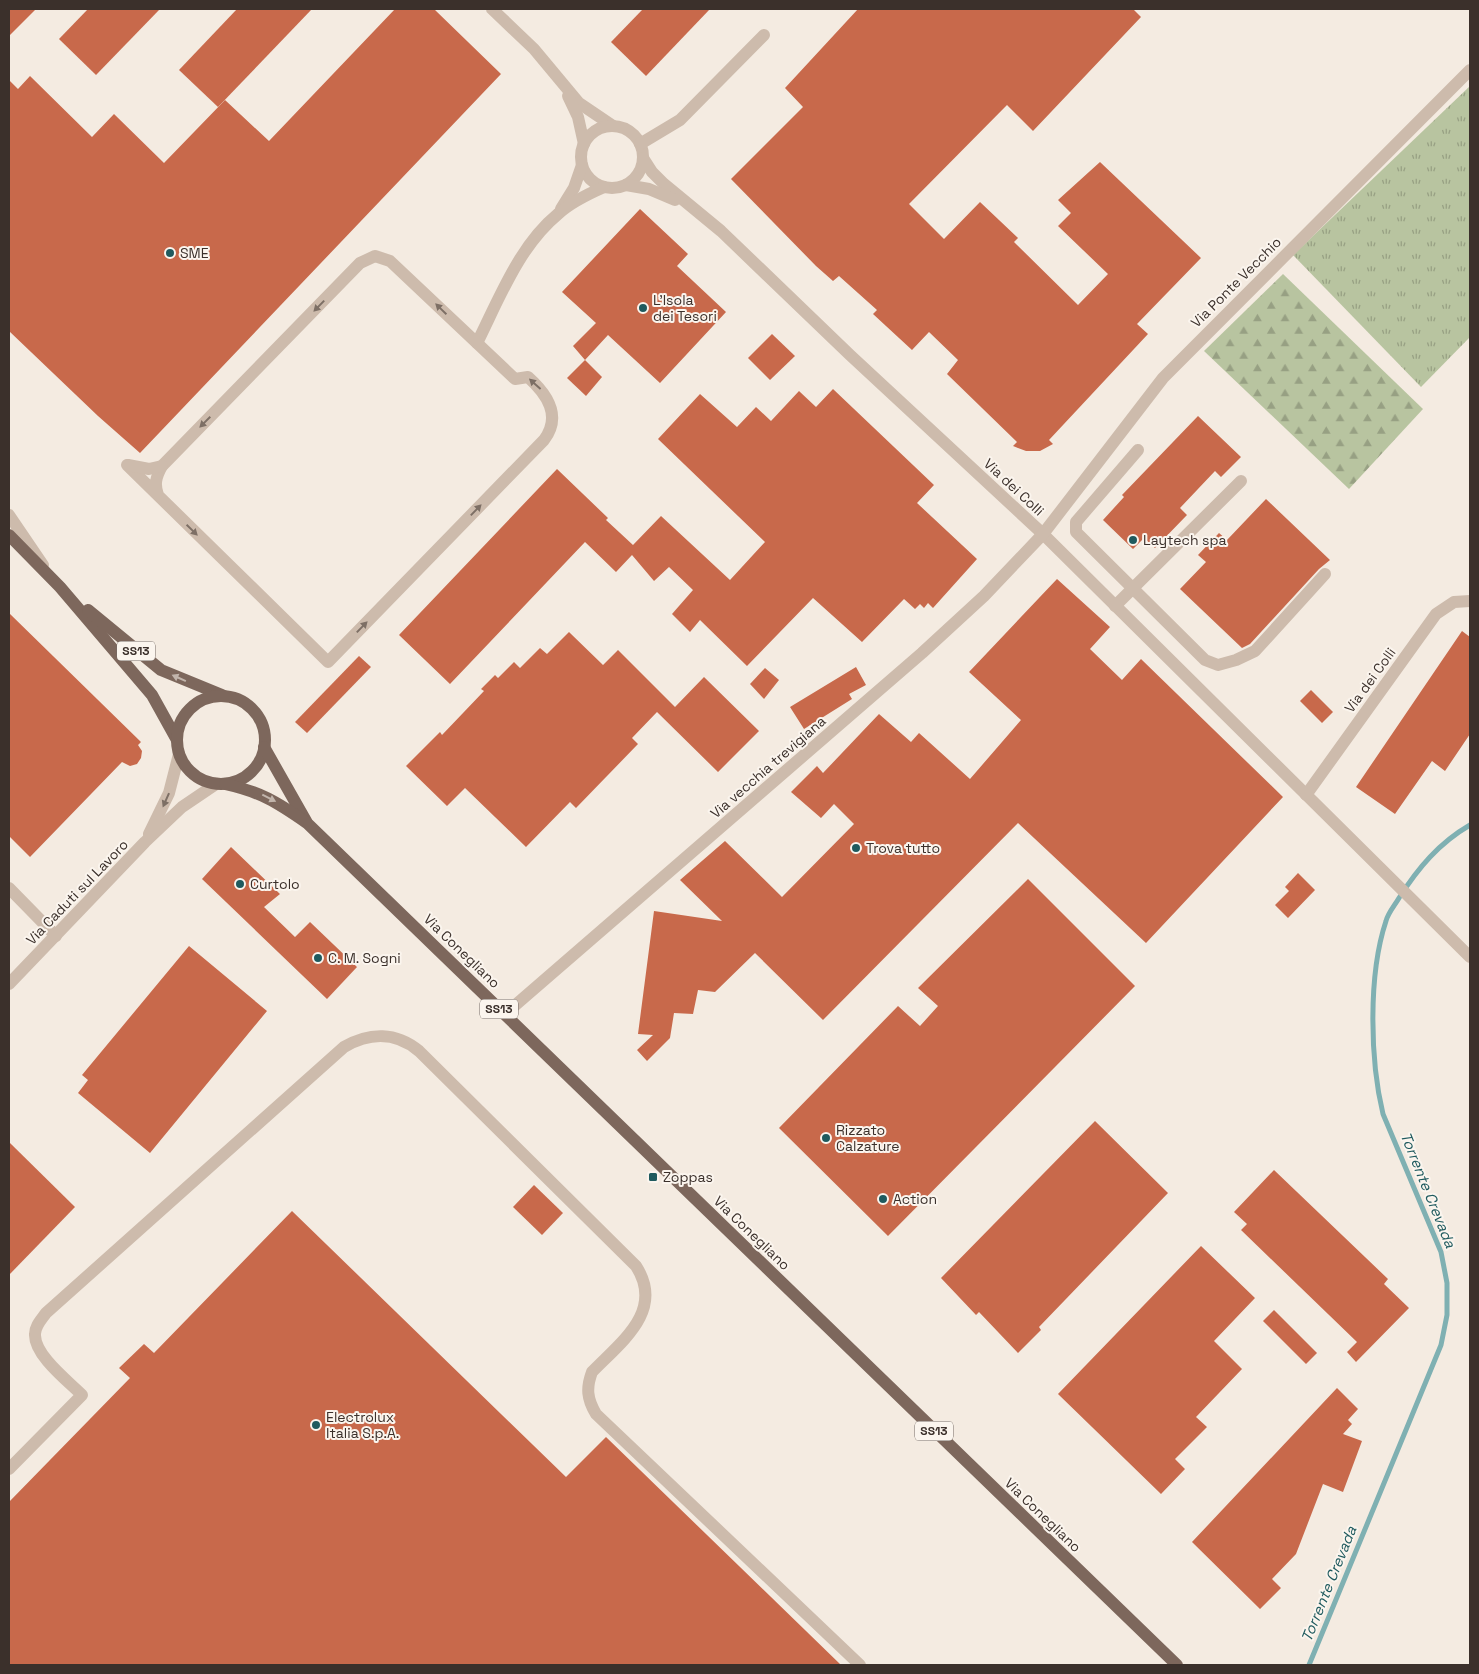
<svg xmlns="http://www.w3.org/2000/svg" width="1479" height="1674" font-family="'Space Grotesk',sans-serif">
	<style>
		.grass { fill: url(#grass-tufts) }
		.forest { fill: url(#forest-firs) }
		.lines { fill: none; stroke-linecap: round; stroke-linejoin: round }
		.stream { stroke: #7fb0b2; stroke-width: 5 }
		.building { fill: #c8694b }
		.minor { stroke: #cdbbac; stroke-width: 12 }
		.major { stroke: #7d675c; stroke-width: 12 }
		.oneway { fill: #7d6f65 }
		.oneway2 { fill: #c2b5ac }
		.poi-dot { fill: #1f5a5e; stroke: #fbf5ee; stroke-width: 2 }
		.labels { text-anchor: middle; stroke-width: 4; stroke-linejoin: round; paint-order: stroke }
		.shield { fill: #fbf5ee; stroke: #756b66; stroke-width: 1 }
		.shield-label { font-size: 12px; font-weight: bold; fill: #3b302b }
		.poi-label { font-size: 14px; fill: #3b302b; stroke: #fbf5ee; text-anchor: start }
		.street-label { font-size: 14px; fill: #3b302b; stroke: #fbf5ee }
		.water-label { font-size: 15px; font-style: italic; fill: #1f5a5e; stroke: #fbf5ee }
	</style>
	<defs>
		<pattern id="grass-tufts" width="24" height="20" patternUnits="userSpaceOnUse" patternTransform="scale(1.25)"><rect width="24" height="20" fill="#b8c4a0"/><path d="M3 7l-1-3M5 7V3M7 7l1-3M15 17l-1-3M17 17v-4M19 17l1-3" fill="none" stroke="#97a083"/></pattern>
		<pattern id="forest-firs" width="22" height="20" patternUnits="userSpaceOnUse" patternTransform="scale(1.25)"><rect width="22" height="20" fill="#b8c4a0"/><path d="M5 1l3.5 6h-7zM16 11l3.5 6h-7z" fill="#97a083"/></pattern>
	</defs>
	<rect width="100%" height="100%" fill="#f4ebe1"/>
	<path class="grass" d="M1470 86V337L1421 387 1293 255Z"/>
	<path class="forest" d="M1283 274 1423 409 1349 489 1204 351Z"/>
	<g class="lines">
		<path class="stream" d="M1309 1665 1441 1345 1447 1315V1283L1441 1252 1383 1114C1370 1060 1368 975 1386 921 1388 913 1395 905 1399 898 1418 868 1439 843 1470 825"/>
	</g>
	<g class="building">
		<path d="M9 9H36L9 36Z"/>
		<path d="M88 9H160L96 75 59 39Z"/>
		<path d="M237 9H312L218 107 179 70Z"/>
		<path d="M395 9H434L501 74 140 453 98 416 9 331V80L18 89 30 76 92 137 114 114 164 163 225 100 269 141Z"/>
		<path d="M643 9H710L646 76 611 42Z"/>
		<path d="M858 9H1133L1141 17 1033 131 1007 105 909 204 944 239 980 202 1018 238 1014 242 1078 305 1108 274 1058 226 1071 213 1058 200 1100 162 1201 258 1137 324 1148 334 1049 440 1053 444 1040 451H1026L1013 446 1017 442 947 374 958 360 929 332 912 350 873 314 877 310 839 276 833 281 816 266 731 179 803 107 785 88Z"/>
		<path d="M640 209 688 254 677 266 726 312 660 383 608 335 585 360 573 346 596 323 562 292Z"/>
		<path d="M772 334 795 356 770 380 748 358Z"/>
		<path d="M585 360 602 377 586 396 567 378Z"/>
		<path d="M833 389 934 485 917 503 977 559 933 608 928 603 924 608 920 604 915 609 904 599 862 642 813 598 747 666 700 620 690 632 672 614 693 590 669 567 654 581 632 555 616 572 585 542 450 684 399 635 557 469 608 518 606 520 633 545 661 516 730 580 765 542 658 439 700 394 737 427 756 407 771 421 799 391 816 407Z"/>
		<path d="M1198 416 1241 457 1221 477 1215 471 1180 508 1187 515 1155 548 1144 538 1133 549 1103 520 1124 497 1122 495Z"/>
		<path d="M1266 499 1330 560 1319 569 1250 644 1242 648 1180 589 1206 562 1198 555 1219 533 1227 540Z"/>
		<path d="M1057 579 1110 627 1090 649 1122 680 1141 659 1283 797 1146 943 1018 823 823 1020 755 953 715 992 698 990 693 1014 674 1013 670 1038 647 1061 637 1050 653 1035 638 1034 654 911 722 921 680 880 725 841 782 897 854 824 834 804 821 818 791 792 817 766 823 773 879 714 911 742 919 733 970 779 1021 720 969 672Z"/>
		<path d="M9 613 141 742 138 745 142 751 141 758 137 764 130 766 122 762 30 857 9 836Z"/>
		<path d="M1462 631 1470 637V734L1445 771 1432 761 1395 814 1356 787Z"/>
		<path d="M569 632 603 665 618 650 675 707 704 677 759 731 718 772 657 712 632 738 638 744 576 808 570 802 526 847 465 788 447 806 406 766 440 732 442 735 484 691 481 689 495 675 498 678 514 662 520 668 540 648 547 654Z"/>
		<path d="M359 656 371 667 307 733 295 722Z"/>
		<path d="M856 667 866 685 849 694 852 699 804 729 790 707Z"/>
		<path d="M765 668 779 680 764 699 750 684Z"/>
		<path d="M1311 690 1333 712 1322 723 1300 701Z"/>
		<path d="M231 847 280 894 264 907 295 937 310 922 357 967 327 999 202 879Z"/>
		<path d="M1298 873 1315 890 1288 918 1275 905 1289 891 1285 887Z"/>
		<path d="M1028 879 1135 986 888 1236 779 1128 898 1006 920 1026 938 1006 918 988Z"/>
		<path d="M189 946 267 1011 150 1153 78 1093 88 1080 82 1075Z"/>
		<path d="M1095 1121 1168 1193 1039 1327 1041 1330 1018 1353 979 1312 976 1315 941 1278Z"/>
		<path d="M9 1142 75 1207 9 1275Z"/>
		<path d="M1274 1170 1388 1279 1384 1284 1409 1308 1356 1362 1347 1352 1357 1342 1241 1230 1247 1224 1234 1212Z"/>
		<path d="M534 1185 563 1213 542 1235 513 1207Z"/>
		<path d="M292 1211 566 1477 606 1437 841 1665H9V1502L130 1378 119 1368 144 1344 154 1353Z"/>
		<path d="M1201 1246 1255 1298 1214 1341 1242 1369 1196 1417 1207 1427 1175 1459 1185 1469 1161 1494 1058 1394Z"/>
		<path d="M1274 1310 1317 1353 1306 1364 1263 1321Z"/>
		<path d="M1337 1388 1358 1409 1348 1420 1352 1424 1343 1434 1362 1441 1343 1492 1323 1484 1296 1554 1272 1579 1281 1588 1260 1609 1192 1542Z"/>
	</g>
	<g class="lines">
		<g class="minor">
			<path d="M492 9 534 49 579 103 613 126"/>
			<path d="M568 96 578 117 584 144"/>
			<circle cx="612" cy="157" r="31"/>
			<path d="M640 144 680 120 764 35"/>
			<path d="M643 158 652 172 664 184 721 231 850 355 1043 534 1470 957"/>
			<path d="M626 185 649 189 675 200"/>
			<path d="M561 209 574 188 582 165"/>
			<path d="M477 343C499 299 519 246 558 214 571 202 588 194 604 187"/>
			<path d="M1138 450 1076 522V532L1205 660 1218 665 1236 660 1255 651 1325 574"/>
			<path d="M127 465C194 531 261 596 328 662L544 440C562 416 547 394 528 377L515 379 390 261 375 256 360 263 162 466C156 477 154 484 158 495"/>
			<path d="M128 465 149 469 162 466"/>
			<path d="M9 515 43 565"/>
			<path d="M1115 606 1241 481"/>
			<path d="M1306 795 1436 614 1454 602 1470 601"/>
			<path d="M149 834 169 793 179 754"/>
			<path d="M9 888 56 936"/>
			<path d="M9 984 145 842 182 807 216 784"/>
			<path d="M505 1014 922 653 984 596 1043 534 1163 378 1470 70"/>
			<path d="M9 1469 82 1395C68 1381 34 1355 35 1334 35 1326 41 1320 46 1313L344 1047C370 1032 396 1032 419 1051L636 1266C665 1311 621 1342 592 1372 586 1388 587 1399 596 1414L860 1665"/>
		</g>
		<g class="major">
			<path d="M9 535 60 587 152 695 177 740"/>
			<path d="M88 610 161 670 222 695"/>
			<circle cx="221" cy="740" r="44"/>
			<path d="M264 747 306 821"/>
			<path d="M225 784C261 792 277 802 307 823L1177 1665"/>
		</g>
	</g>
	<defs><path id="oneway-solid" d="M-6-.8H1V-3.2L6.5 0L1 3.2V.8H-6Z" transform="scale(1.25)"/></defs>
	<g class="oneway">
		<use href="#oneway-solid" transform="translate(319 306) rotate(134)"/>
		<use href="#oneway-solid" transform="translate(441 309) rotate(-136)"/>
		<use href="#oneway-solid" transform="translate(535 384) rotate(-138)"/>
		<use href="#oneway-solid" transform="translate(205 422) rotate(135)"/>
		<use href="#oneway-solid" transform="translate(476 510) rotate(-46)"/>
		<use href="#oneway-solid" transform="translate(192 530) rotate(44)"/>
		<use href="#oneway-solid" transform="translate(362 627) rotate(-46)"/>
		<use href="#oneway-solid" transform="translate(166 800) rotate(114)"/>
	</g>
	<g class="oneway2">
		<use href="#oneway-solid" transform="translate(179 678) rotate(-156)"/>
		<use href="#oneway-solid" transform="translate(269 798) rotate(27)"/>
	</g>
	<g class="poi-dot">
		<circle cx="170" cy="253" r="5"/>
		<circle cx="643" cy="308" r="5"/>
		<circle cx="1133" cy="540" r="5"/>
		<circle cx="856" cy="848" r="5"/>
		<circle cx="240" cy="884" r="5"/>
		<circle cx="318" cy="958" r="5"/>
		<circle cx="826" cy="1138" r="5"/>
		<rect x="648" y="1172" width="10" height="10" rx="2.5"/>
		<circle cx="883" cy="1199" r="5"/>
		<circle cx="316" cy="1425" r="5"/>
	</g>
	<g class="labels">
		<g class="shield">
			<rect x="117" y="641.5" width="38" height="19" rx="4"/>
			<rect x="480" y="999.5" width="38" height="19" rx="4"/>
			<rect x="915" y="1421.5" width="38" height="19" rx="4"/>
		</g>
		<g class="shield-label">
			<text x="136" y="655">SS13</text>
			<text x="499" y="1013">SS13</text>
			<text x="934" y="1435">SS13</text>
		</g>
		<g class="poi-label">
			<text x="180" y="258">SME</text>
			<text x="653" y="305">L'Isola<tspan x="653" dy="16">dei Tesori</tspan></text>
			<text x="1143" y="545">Laytech spa</text>
			<text x="866" y="853">Trova tutto</text>
			<text x="250" y="889">Curtolo</text>
			<text x="328" y="963">C. M. Sogni</text>
			<text x="836" y="1135">Rizzato<tspan x="836" dy="16">Calzature</tspan></text>
			<text x="663" y="1182">Zoppas</text>
			<text x="893" y="1204">Action</text>
			<text x="326" y="1422">Electrolux<tspan x="326" dy="16">Italia S.p.A.</tspan></text>
		</g>
		<g class="street-label">
			<text transform="translate(1236 282) rotate(-45)" y="5">Via Ponte Vecchio</text>
			<text transform="translate(1014 487) rotate(43)" y="5">Via dei Colli</text>
			<text transform="translate(1370 680) rotate(-54)" y="5">Via dei Colli</text>
			<text transform="translate(768 767) rotate(-41)" y="5">Via vecchia trevigiana</text>
			<text transform="translate(77 892) rotate(-46)" y="5">Via Caduti sul Lavoro</text>
			<text transform="translate(462 951) rotate(44)" y="5">Via Conegliano</text>
			<text transform="translate(752 1233) rotate(44)" y="5">Via Conegliano</text>
			<text transform="translate(1043 1515) rotate(44)" y="5">Via Conegliano</text>
		</g>
		<g class="water-label">
			<text transform="translate(1428 1190) rotate(68)" y="5">Torrente Crevada</text>
			<text transform="translate(1329 1584) rotate(-68)" y="5">Torrente Crevada</text>
		</g>
	</g>
	<rect width="1479" height="1674" fill="none" stroke="#3b302b" stroke-width="20"/>
</svg>
